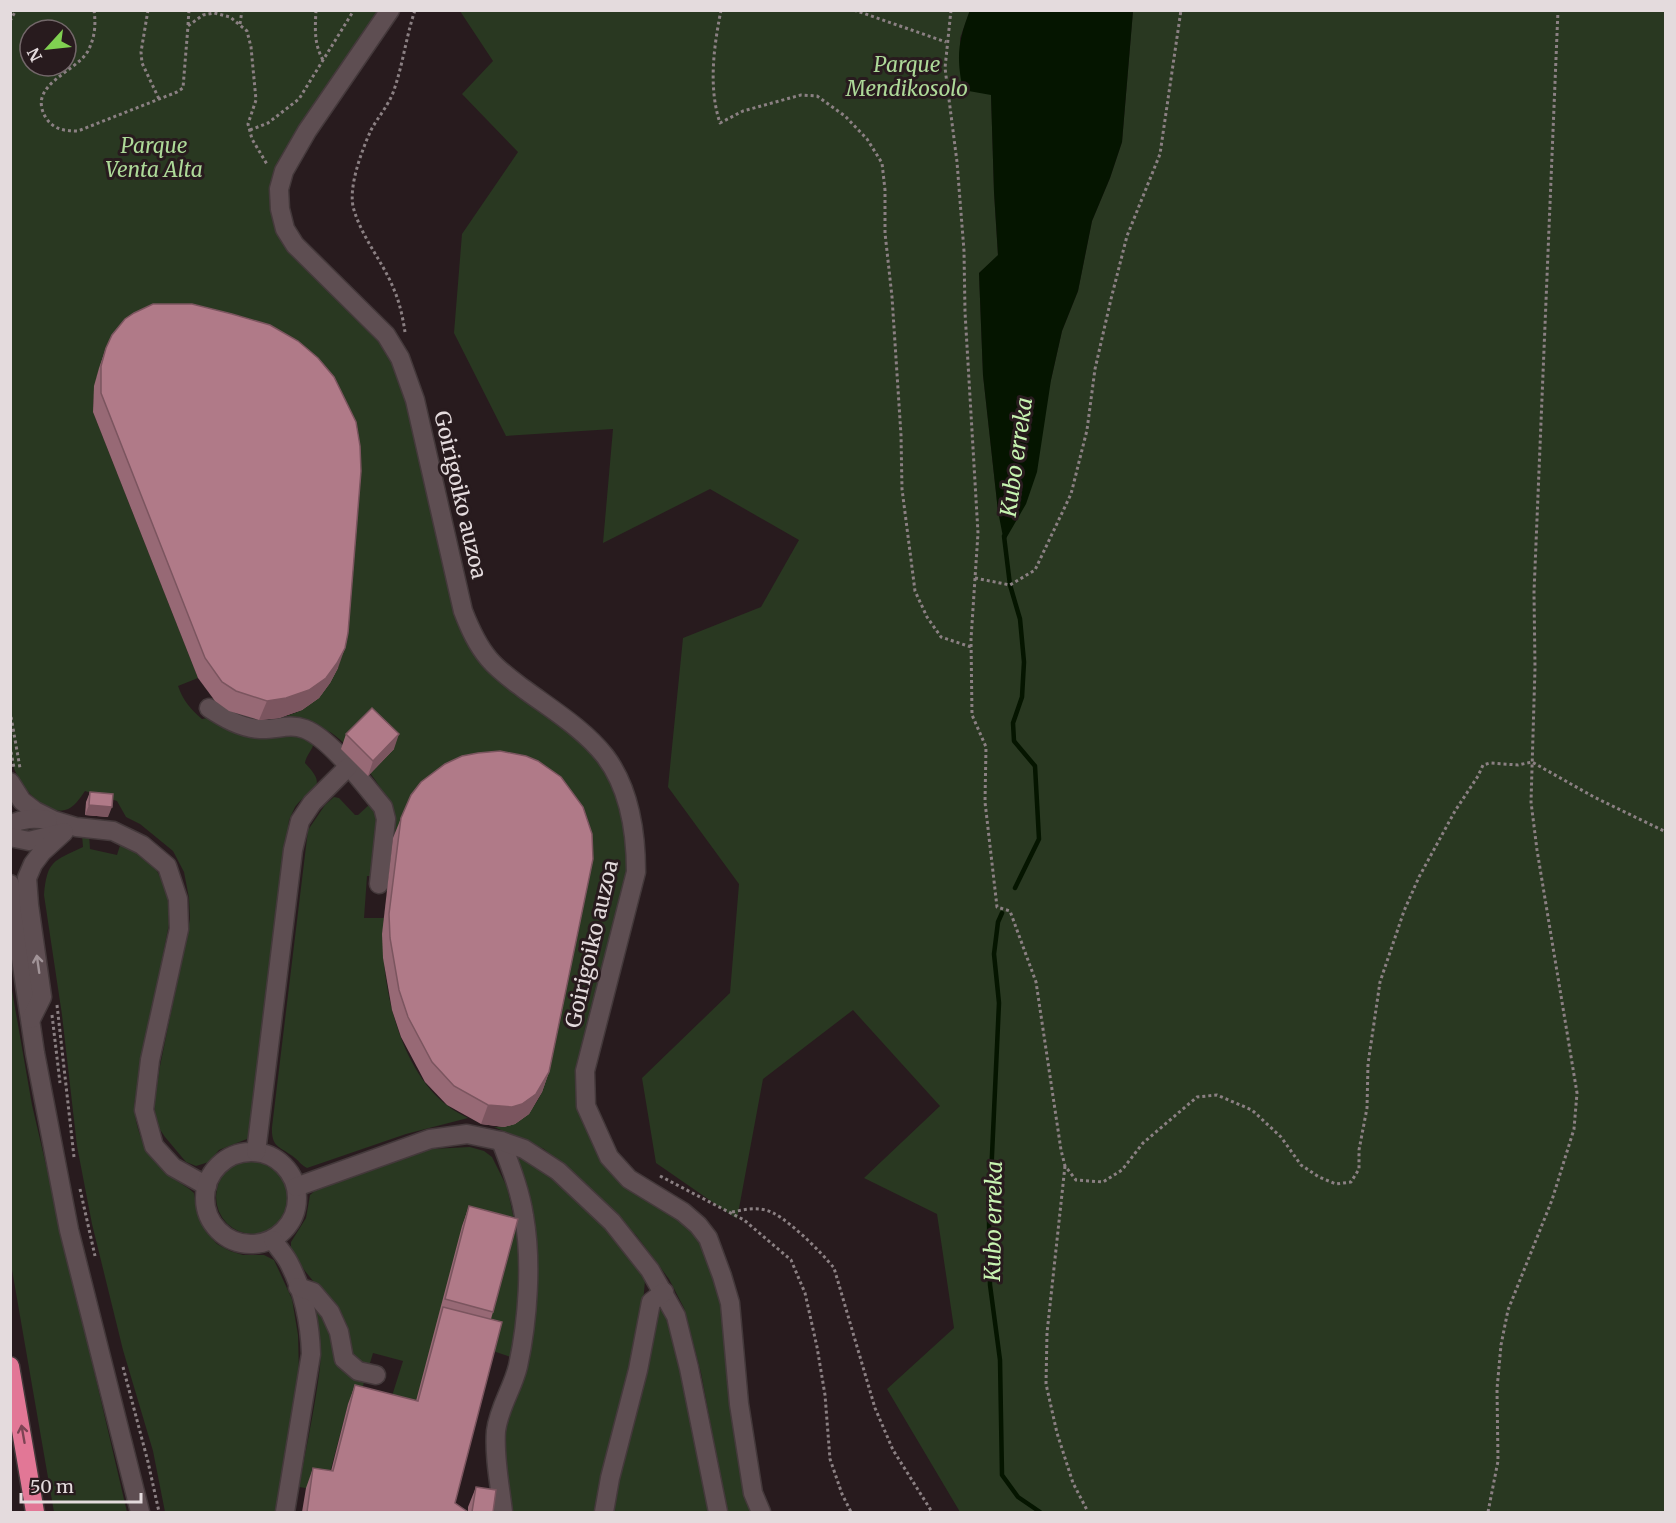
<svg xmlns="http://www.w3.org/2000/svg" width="1676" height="1523" font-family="Merriweather,serif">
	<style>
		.green { fill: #293821; fill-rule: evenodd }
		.water { fill: #051500 }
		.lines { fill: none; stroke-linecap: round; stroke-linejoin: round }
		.stream { stroke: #051500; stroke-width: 4.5 }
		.minor-casing { stroke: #44393b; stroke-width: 21 }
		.highway-casing { stroke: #44393b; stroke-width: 21 }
		.path { stroke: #8b8083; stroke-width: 3; stroke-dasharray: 3 3; stroke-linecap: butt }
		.minor { stroke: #5e4e52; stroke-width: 18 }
		.highway { stroke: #e27796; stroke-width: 18 }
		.wall { fill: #976975 }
		.shaded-wall { fill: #7b555f }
		.building { fill: #b07a88; stroke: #7b555f; stroke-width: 1.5 }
		.oneway { stroke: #a19498 }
		.oneway2 { stroke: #7c4454 }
		.labels { text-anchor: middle; stroke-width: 6; stroke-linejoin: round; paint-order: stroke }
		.park-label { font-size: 21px; font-style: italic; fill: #add998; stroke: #281b1e }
		.street-label { font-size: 21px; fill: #e4dbdd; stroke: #281b1e }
		.water-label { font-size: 22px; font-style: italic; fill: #c7f4b1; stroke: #281b1e }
	</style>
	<rect width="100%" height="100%" fill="#281b1e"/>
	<g class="green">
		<path d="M10 11H390L284 171 285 229 398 354 473 637 605 756 636 850 585 1071 609 1157 683 1212 722 1276 761 1512H727L701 1373 684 1308 669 1279 636 1235 544 1149 494 1127C518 1126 532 1113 542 1092L393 838C394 830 395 822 393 814 389 793 348 741 328 731 311 723 288 723 269 720 298 715 313 706 330 683L105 355C95 374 94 391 93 412L198 678 178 686C183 700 190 709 202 719L213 717 295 732 314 742C313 750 306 755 305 763 330 789 310 787 295 807 293 811 291 816 289 820L251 1129 247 1139 219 1150 209 1162 196 1166 186 1162 165 1137 157 1125 154 1106 160 1066 190 919 189 898 184 872 173 851 140 824 126 817 117 801 85 791C80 798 74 808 65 810 46 815 23 789 16 773 12 766 12 755 11 746ZM30 30H66V66H30Z"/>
		<path d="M460 11H970L960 38 963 89 991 94 994 192 998 256 979 273 983 375 998 511 1051 380 1062 331 1078 291 1092 221 1110 178 1122 142 1133 11H1665V1512H960L887 1389 954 1328 937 1214 864 1178 940 1106 853 1010 763 1079 737 1219 656 1163 642 1078 730 993 739 884 668 787 683 638 761 607 799 540 710 489 603 543 613 429 506 436 454 333 462 234 518 152 462 94 493 61Z"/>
		<path d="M334 797 339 798 355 815H358L369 805H374L379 810 373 876H367L364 918H384C378 977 398 1069 448 1106 454 1111 461 1114 468 1118L406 1134 307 1168C301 1165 300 1162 295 1158 281 1146 271 1149 272 1127L308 830 325 805Z"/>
		<path d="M89 834 90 849 117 855 122 839 154 865 167 891 168 902 169 924 134 1105C136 1137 149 1159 174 1179 181 1184 188 1187 194 1193L197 1213 207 1233 217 1244 230 1251 243 1255H264L274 1260 292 1299 298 1335 299 1374 279 1512H165L153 1451 123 1350 92 1224 77 1146 62 1015 44 895C47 861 53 861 83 847L82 835Z"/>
		<path d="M10 979 32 1105 127 1512H54L11 1264Z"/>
		<path d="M470 1147 484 1151 492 1157 507 1187 518 1238 519 1317 511 1357 493 1351 411 1421 386 1415 403 1361 373 1353 370 1363 366 1366 356 1363 322 1292 301 1266 291 1247V1242L306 1218 310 1195 318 1188 431 1149Z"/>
		<path d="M519 1157 524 1158C562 1186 598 1216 627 1254 633 1263 641 1271 645 1281L640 1335 598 1512H509L503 1435 523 1375 535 1317 532 1211 529 1192 516 1161Z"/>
		<circle cx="253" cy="1197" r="37"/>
		<path d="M663 1308 684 1380 710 1512H612L617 1473 659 1311Z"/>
		<path d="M322 1310 365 1379 357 1407 348 1405 325 1491 299 1487C306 1448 315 1408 320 1367 322 1349 315 1330 317 1312Z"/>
	</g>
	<path class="water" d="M970 10 1133 11 1122 142 1110 178 1092 221 1078 291 1062 331 1051 380 1037 472 1026 504 1004 542 998 511 983 375 979 273 998 255 994 192 991 95 963 90C956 57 958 41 970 10Z"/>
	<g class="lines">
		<g class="stream">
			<path d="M1004 536 1010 585 1020 619 1024 662 1022 697 1013 723 1014 741 1035 766 1039 839 1015 888"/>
			<path d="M1002 913 998 922 994 954 999 1003 989 1220 990 1285 1000 1360 1002 1475 1018 1497 1040 1512"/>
		</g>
		<defs>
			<g id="minor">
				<path d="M390 10 307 131 284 171 279 189 280 209 285 229 295 245 386 335 400 358 415 400 463 611C470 629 477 645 489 659 499 671 512 680 524 689 551 709 584 729 605 756 630 789 636 832 636 872L585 1071 586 1106 609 1157 629 1179 683 1212 698 1225 708 1238 722 1276 730 1303 739 1404 753 1493 761 1512"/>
				<path d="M209 708C224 718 241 728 260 729 276 730 289 723 305 729 331 739 365 786 383 807L386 819 379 884"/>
				<path d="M10 782 22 801 35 811 53 820 76 827 113 831 142 845 167 866 178 899 179 929 150 1060 144 1110 154 1146 173 1167 207 1186"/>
				<path d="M10 825C23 818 34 818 48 820"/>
				<path d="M10 837 29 841 61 833"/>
				<path d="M10 884 35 1053 69 1230 140 1512"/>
				<path d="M31 1019 42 997 29 905 27 878 33 864 42 852 64 832"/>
				<path d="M501 1141C510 1165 520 1190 524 1216 532 1261 528 1320 518 1366 513 1388 499 1407 496 1431 494 1457 500 1486 503 1512"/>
				<circle cx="251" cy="1198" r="46"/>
				<path d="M256 1152 293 850 300 821 312 803 348 767"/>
				<path d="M296 1187 430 1139 467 1134 501 1141 524 1149 558 1171 612 1222 650 1270 676 1316 689 1368 718 1512"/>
				<path d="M273 1240C278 1248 285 1255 289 1263 303 1290 310 1323 311 1354L285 1512"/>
				<path d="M298 1287 313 1292 330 1312 339 1332 344 1359 358 1371 376 1375"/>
				<path d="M604 1512 610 1478 638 1370 651 1302 664 1292"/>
			</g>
			<path id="highway" d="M10 1366 35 1512"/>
		</defs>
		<use href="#minor" class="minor-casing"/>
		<use href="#highway" class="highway-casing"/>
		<g class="path">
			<path d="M94 10C96 25 95 37 88 51 75 73 26 85 46 118 54 130 65 131 78 131L177 92 183 88 188 26 203 15 214 13 230 17 247 31 251 47 256 100 248 124 252 139 268 166"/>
			<path d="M148 10 141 52 142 63 159 99"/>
			<path d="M316 10C315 29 314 44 323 60"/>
			<path d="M721 10C714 46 708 87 720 123L743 111 801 95 817 96 845 116 867 139 882 163 885 190V233L892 297 901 435 902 489 915 591 927 617 941 637 971 647"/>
			<path d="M854 10 946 42"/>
			<path d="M951 10 945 68 957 162 964 251 965 312 978 533 971 639 972 715 986 747 985 802 997 907 1010 911 1036 982 1061 1150 1065 1166 1076 1180 1103 1182 1122 1170 1143 1143 1197 1097 1217 1095 1252 1110 1281 1137 1301 1165 1319 1177 1336 1184 1351 1182 1359 1169V1150L1367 1108 1368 1064 1380 982 1404 911 1419 877 1455 811 1478 776 1483 765 1490 763 1518 765 1532 762 1594 797 1666 832"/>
			<path d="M10 11 11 10"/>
			<path d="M10 21 16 10"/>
			<path d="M240 24 242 10"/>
			<path d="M188 25 189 10"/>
			<path d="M250 130 268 123 299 99 354 10"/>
			<path d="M405 332C403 319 400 304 395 292 384 263 363 240 354 210 347 189 362 150 371 130 378 117 389 105 394 90 403 64 406 37 415 10"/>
			<path d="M975 578 1010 585 1035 570 1071 494 1087 430 1095 369 1111 299 1127 236 1160 154 1181 10"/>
			<path d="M10 711 20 768"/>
			<path d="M10 746 14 768"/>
			<path d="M57 1005 74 1157"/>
			<path d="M52 1015 60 1083"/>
			<path d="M1065 1166 1047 1333 1046 1384 1057 1433 1073 1483 1088 1512"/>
			<path d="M660 1176 744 1220 791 1260 805 1293 817 1347 825 1395 830 1459 842 1494 851 1512"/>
			<path d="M80 1189 95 1256"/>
			<path d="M732 1212C743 1210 754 1207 765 1210 783 1213 822 1253 834 1268L875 1408 893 1450 932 1512"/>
			<path d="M123 1367 148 1462 159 1512"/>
			<path d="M1488 1512 1498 1461 1497 1389 1501 1345 1508 1310 1552 1200 1574 1129 1577 1093 1537 850 1531 802 1535 668 1534 592 1558 10"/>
		</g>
		<use href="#minor" class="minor"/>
		<use href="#highway" class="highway"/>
	</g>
	<g class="wall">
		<path d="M106 348 338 668 330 683 319 698 302 710 279 718 259 720 229 711 215 701 198 678 93 412 94 386 99 368Z"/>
		<path d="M346 734 394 749 368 776 341 749Z"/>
		<path d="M90 792 108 817 85 815 86 802Z"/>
		<path d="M401 818 549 1072 542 1092 529 1114 515 1124 504 1127 481 1124 447 1105 425 1082 401 1037 392 1010 383 958 382 934 393 838Z"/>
		<path d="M469 1206 493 1312 491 1319 455 1503 468 1512V1507L476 1487 493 1512H302L306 1488 313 1468 331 1471 348 1404 355 1385 416 1401 462 1226Z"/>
	</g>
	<g class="shaded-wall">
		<path d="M345 648 338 668 330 683 319 698 302 710 279 718 259 720 267 701Z"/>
		<path d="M399 734 394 749 368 776 373 761Z"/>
		<path d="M89 805 112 807 108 817 85 815Z"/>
		<path d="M549 1072 542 1092 529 1114 515 1124 504 1127 481 1124 488 1105Z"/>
	</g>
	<g class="building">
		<path d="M153 304H192L232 314 270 325 298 341 318 358 334 377 356 422 360 446 361 471 348 633 345 648 337 663 326 678 309 690 286 698 267 701 236 691 222 682 205 658 101 393V366L106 348 112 335 125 319 134 313Z"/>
		<path d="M372 708 399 734 373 761 346 734Z"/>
		<path d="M500 751 526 756 538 761 561 777 583 807 592 834 593 859 549 1072 536 1094 522 1104 512 1107 488 1105 454 1086 432 1062 408 1017 399 990 390 938 389 914 401 818 411 795 421 782 445 764 462 756 478 753Z"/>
		<path d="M90 792 113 794 112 807 89 805Z"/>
		<path d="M469 1206 518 1219 493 1312 445 1299Z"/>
		<path d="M443 1307 502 1322 455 1503 468 1512H307L313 1468 333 1471 355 1385 418 1401Z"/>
		<path d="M476 1487 496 1490 493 1512H472Z"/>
	</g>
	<defs><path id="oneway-shaft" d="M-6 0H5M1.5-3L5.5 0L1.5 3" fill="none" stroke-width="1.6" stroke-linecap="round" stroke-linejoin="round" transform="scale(1.5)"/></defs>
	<use class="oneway" href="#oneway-shaft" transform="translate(38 964) rotate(-98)"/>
	<use class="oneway2" href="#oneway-shaft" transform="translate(23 1434) rotate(-100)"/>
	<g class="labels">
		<g class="park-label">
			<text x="907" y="72">Parque<tspan x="907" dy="24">Mendikosolo</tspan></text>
			<text x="154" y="153">Parque<tspan x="154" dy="24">Venta Alta</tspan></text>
		</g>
		<g class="street-label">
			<text transform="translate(460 495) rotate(77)" y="7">Goirigoiko auzoa</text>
			<text transform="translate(592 944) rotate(-77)" y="7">Goirigoiko auzoa</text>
		</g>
		<g class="water-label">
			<text transform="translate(1016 457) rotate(-82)" y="8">Kubo erreka</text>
			<text transform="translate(993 1221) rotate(-89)" y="8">Kubo erreka</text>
		</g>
	</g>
	<rect width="1676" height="1523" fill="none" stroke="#e4dbdd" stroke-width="24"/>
	<g transform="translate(48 48) rotate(243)"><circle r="28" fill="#281b1e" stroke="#73686a" stroke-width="1.5"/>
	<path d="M0-4.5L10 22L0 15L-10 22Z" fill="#80d051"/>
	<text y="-9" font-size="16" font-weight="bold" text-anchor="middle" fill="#e4dbdd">N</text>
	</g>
	<path d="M21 1493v9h120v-9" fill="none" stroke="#e4dbdd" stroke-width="3"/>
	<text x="30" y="1493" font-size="18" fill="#e4dbdd" stroke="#281b1e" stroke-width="4.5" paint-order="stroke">50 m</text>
</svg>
